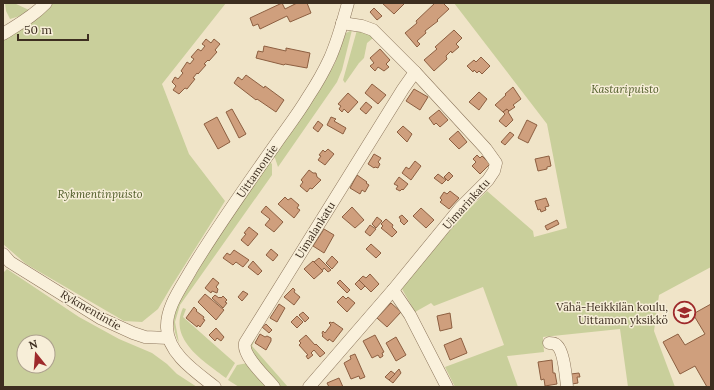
<svg xmlns="http://www.w3.org/2000/svg" width="714" height="390" font-family="Lora,serif">
	<style>
		.green { fill: #c9cf9b; fill-rule: evenodd }
		.building { fill: #cf9f7d; stroke: #8d5f41 }
		.lines { fill: none; stroke-linecap: round; stroke-linejoin: round }
		.minor-casing { stroke: #8d765c; stroke-width: 13 }
		.minor { stroke: #faf1dc; stroke-width: 12 }
		.labels { text-anchor: middle; stroke-width: 3; stroke-linejoin: round; paint-order: stroke }
		.park-label { font-size: 11px; font-style: italic; fill: #4d5a26; stroke: #f7eed8 }
		.street-label { font-size: 11px; fill: #3d2e20; stroke: #f7eed8 }
		.poi-label { font-size: 11px; fill: #3d2e20; stroke: #f7eed8; text-anchor: end }
	</style>
	<rect width="100%" height="100%" fill="#f0e4c8"/>
	<g class="green">
		<path d="M5 3H14L29 10 20 16 10 19 6 11Z"/>
		<path d="M53 3H226L162 84 189 154 225 201 171 287 158 309 142 322 124 321 26 264 3 244V41L35 20Z"/>
		<path d="M454 3H711V267L659 295 654 331 675 387H628L620 329 543 337 544 352 507 356 518 387H455L445 367 504 345 483 287 434 306 431 303 415 312 402 289 408 277 469 209 487 191 533 231 534 237 567 228 547 124Z"/>
		<path d="M352 30 342 70 337 82 278 167 275 158 273 157 321 88 335 63 346 33Z"/>
		<path d="M357 30 368 33 373 38 367 43 364 58 359 63 345 83 343 80Z"/>
		<path d="M270 162 272 164V175L180 305 175 322 179 343C172 328 172 317 179 303L219 235Z"/>
		<path d="M7 269 79 317 119 339 152 353 167 364 177 374 197 387H3V273ZM24 342H48V366H24Z"/>
		<path d="M183 308 186 309 183 317 235 363 226 378C205 362 168 340 183 308Z"/>
		<path d="M258 331H259L252 346 288 387H280L252 354 249 344Z"/>
		<path d="M248 363 269 387H239L228 380 237 365Z"/>
	</g>
	<g class="building">
		<path d="M282 3 285 9 297 3H307L311 13 290 22 287 16 260 29 258 24 253 26 250 18Z"/>
		<path d="M382 3H405L394 14Z"/>
		<path d="M435 3H443L449 9 437 20 438 21 425 31 426 33 417 41 420 44 417 47 405 33 417 23 416 21Z"/>
		<path d="M374 8 382 16 377 20 370 12Z"/>
		<path d="M454 30 462 38 456 44 459 47 452 53 451 51 446 56 447 59 434 71 424 60 437 49 435 47Z"/>
		<path d="M206 39 211 43 214 39 220 44 215 50 217 52 209 61 208 60 204 64 206 65 198 74 197 73 193 78 195 79 187 89 185 88 179 94 173 90 176 86 172 82 175 77 178 79 183 73 181 71 187 62 190 64 194 59 191 57 198 49 201 51 205 46 202 44Z"/>
		<path d="M264 46 286 51V48L310 53 307 68 285 64 284 65 256 58 258 51 263 52Z"/>
		<path d="M380 49 390 60 386 64 389 67 384 71 378 67 375 71 370 66 374 63 370 58Z"/>
		<path d="M481 57 490 66 482 74 479 71 477 73 474 70 473 72 467 66 474 60 476 62Z"/>
		<path d="M246 75 264 88 265 86 284 100 276 112 257 99 256 100 234 83 238 77 242 80Z"/>
		<path d="M372 84 386 95 378 104 365 93Z"/>
		<path d="M513 87 521 99 513 105 515 107 509 111 507 109 503 112 495 105 506 95 505 94Z"/>
		<path d="M414 89 428 97 420 110 406 101Z"/>
		<path d="M479 92 487 99 479 110 469 102Z"/>
		<path d="M348 93 358 102 348 113 344 109 342 112 339 109 341 106 338 104Z"/>
		<path d="M366 102 372 107 366 114 360 109Z"/>
		<path d="M232 109 246 134 239 138 226 112Z"/>
		<path d="M507 109 509 111 508 112 513 120 506 127 499 121 505 114 503 112Z"/>
		<path d="M439 110 448 120 440 127 436 123 434 125 429 118Z"/>
		<path d="M217 117 230 142 218 149 204 124Z"/>
		<path d="M331 117 336 119 334 121 346 128 343 134 327 125Z"/>
		<path d="M527 120 537 125 528 143 518 138Z"/>
		<path d="M318 121 323 125 318 132 313 128Z"/>
		<path d="M403 126 412 134 407 142 397 132Z"/>
		<path d="M458 131 467 142 459 149 449 139Z"/>
		<path d="M510 132 514 135 505 145 501 142Z"/>
		<path d="M328 149 334 154 325 165 318 160 321 156 319 155 323 150 325 152Z"/>
		<path d="M374 154 381 158 378 162 380 164 378 168 375 167 374 168 368 164Z"/>
		<path d="M477 155 480 158 482 156 490 164 480 174 472 166 476 162 473 159Z"/>
		<path d="M549 156 551 166 547 167V169L538 171 535 159Z"/>
		<path d="M415 161 421 166 411 180 402 173 406 167 409 169Z"/>
		<path d="M309 170 313 173H316L317 177 321 180 312 189 310 188 307 192 300 186 303 182 301 180Z"/>
		<path d="M449 172 453 176 448 181 444 177Z"/>
		<path d="M438 174 446 180 442 184 434 178Z"/>
		<path d="M357 175 367 182 366 183 369 185 365 192 362 190 360 194 350 188Z"/>
		<path d="M399 177 408 184 403 190 402 189 400 191 396 189 398 186 394 184Z"/>
		<path d="M450 191 459 198 449 209 440 202 442 200 440 198 444 192 447 194Z"/>
		<path d="M285 197 288 200 291 198 299 205 297 208 300 210 294 218 278 204Z"/>
		<path d="M546 198 549 206 545 207 546 210 541 212 540 209 538 210 535 201Z"/>
		<path d="M266 206 283 222 274 232 265 225 270 219 261 212Z"/>
		<path d="M352 207 364 220 355 228 342 217Z"/>
		<path d="M421 208 434 220 426 228 413 216Z"/>
		<path d="M402 215 408 221 404 225 400 221 401 220 399 217Z"/>
		<path d="M377 217 382 221 376 228 372 224Z"/>
		<path d="M386 219 393 225 392 227 397 232 392 237 381 228 383 226 381 224Z"/>
		<path d="M557 220 559 224 547 230 545 226Z"/>
		<path d="M370 225 376 229 370 236 365 232Z"/>
		<path d="M249 227 258 234 248 246 241 240 246 234 244 233Z"/>
		<path d="M324 229 334 235 324 253 313 246Z"/>
		<path d="M371 244 381 253 376 258 366 249Z"/>
		<path d="M271 249 278 255 273 261 266 255Z"/>
		<path d="M234 250 249 260 243 267 236 262 233 265 223 258 227 253 230 255Z"/>
		<path d="M332 256 338 262 332 269 326 263Z"/>
		<path d="M319 258 331 270 328 272 324 268 322 271 314 262Z"/>
		<path d="M253 261 262 271 258 275 248 267Z"/>
		<path d="M313 261 323 271 314 279 304 269Z"/>
		<path d="M370 274 379 284 371 292 359 280 363 276 366 278Z"/>
		<path d="M213 278 219 283 216 287 218 289 217 293 212 291 211 293 205 288Z"/>
		<path d="M340 280 350 290 347 293 337 283Z"/>
		<path d="M359 280 365 286 361 290 355 284Z"/>
		<path d="M293 288 295 290 294 292 300 297 294 305 284 297Z"/>
		<path d="M243 291 248 294 242 301 238 297Z"/>
		<path d="M205 294 224 310 216 320 198 302Z"/>
		<path d="M215 295 219 298 220 297 221 298 223 296 227 300 225 302 227 303 223 308 212 298Z"/>
		<path d="M343 296 346 299 348 297 355 303 347 312 337 302Z"/>
		<path d="M391 303 401 312 387 327 377 318Z"/>
		<path d="M279 304 285 308 277 322 270 318Z"/>
		<path d="M711 304V387H707L695 366 680 374 663 342 678 334 685 345 705 334 693 314Z"/>
		<path d="M194 307 197 310 196 311 204 317 203 319 205 320 200 327 198 325 197 327 186 318Z"/>
		<path d="M303 312 309 318 305 322 299 315Z"/>
		<path d="M450 313 452 328 440 331 437 316Z"/>
		<path d="M297 316 303 322 297 328 291 322Z"/>
		<path d="M330 322 332 323 333 322 343 329 333 342 329 339 328 341 322 336 323 335 322 333 323 331 325 333 331 325 329 323Z"/>
		<path d="M266 324 272 330 269 333 262 327Z"/>
		<path d="M216 328 224 337 221 341 217 338 215 341 209 335Z"/>
		<path d="M260 334 265 337 267 336 271 338V341L266 350 255 343Z"/>
		<path d="M306 335 315 345 316 344 325 353 320 357 314 350 311 353 313 355 308 359 306 356 308 355 299 345 301 343 299 341Z"/>
		<path d="M375 335 384 352 382 353 383 356 380 358 378 355 372 358 363 341Z"/>
		<path d="M396 337 406 355 396 361 386 343Z"/>
		<path d="M461 338 467 353 450 360 444 345Z"/>
		<path d="M355 354 365 377 360 379 359 376 351 379 344 363 351 359 350 356Z"/>
		<path d="M552 360 553 373H555L557 384 545 386 544 379 541 380 538 362Z"/>
		<path d="M399 369 401 373 393 383 389 380Z"/>
		<path d="M391 371 395 374 389 380 385 377Z"/>
		<path d="M579 373 580 377H577L578 383 572 384 571 374Z"/>
		<path d="M339 378 343 387H329L327 383Z"/>
	</g>
	<g class="lines">
		<defs>
			<g id="minor">
				<path d="M3 34C20 23 31 18 46 3"/>
				<path d="M3 254 10 262 100 318 133 333 145 337 168 338"/>
				<path d="M393 290 410 315 447 387"/>
				<path d="M549 343C549 343 555 343 555 344 564 348 566 378 567 387"/>
				<path d="M215 387C196 372 168 354 167 328 166 307 181 288 191 270 217 227 246 186 275 145 286 129 298 114 308 97 316 85 324 71 330 58 338 40 343 21 348 3"/>
				<path d="M274 387C266 377 242 356 245 343L403 89 415 72"/>
				<path d="M309 387 393 290 461 207 488 180 494 171 496 163 486 149 415 72 373 30 362 26 342 23"/>
			</g>
		</defs>
		<use href="#minor" class="minor-casing"/>
		<use href="#minor" class="minor"/>
	</g>
	<defs>
		<symbol id="school-ring" viewBox="-11 -11 22 22"><circle r="9.5" fill="#f7eed8" stroke="#9e2a2b" stroke-width="1.5"/><path d="M0-5L7-2L0 1L-7-2ZM-4 1L0 2.5L4 1V4Q0 6-4 4Z" fill="#9e2a2b"/></symbol>
	</defs>
	<g fill-rule="evenodd">
		<use href="#school-ring" x="672" y="300" width="25" height="25"/>
	</g>
	<g class="labels">
		<g class="park-label">
			<text x="625" y="93">Kastaripuisto</text>
			<text x="100" y="198">Rykmentinpuisto</text>
		</g>
		<g class="street-label">
			<text transform="translate(257 171) rotate(-55)" y="4">Uittamontie</text>
			<text transform="translate(466 204) rotate(-48)" y="4">Uimarinkatu</text>
			<text transform="translate(315 230) rotate(-58)" y="4">Uimalankatu</text>
			<text transform="translate(91 310) rotate(30)" y="4">Rykmentintie</text>
		</g>
		<g class="poi-label">
			<text x="668" y="311">Vähä-Heikkilän koulu,<tspan x="668" dy="13">Uittamon yksikkö</tspan></text>
		</g>
	</g>
	<rect width="714" height="390" fill="none" stroke="#3d2e20" stroke-width="8"/>
	<g transform="translate(36 354) rotate(343)"><circle r="19" fill="#f7eed8" stroke="#ada18e"/>
	<path d="M0-3L7 15L0 10L-7 15Z" fill="#9e2a2b"/>
	<text y="-6" font-size="11" font-weight="bold" text-anchor="middle" fill="#3d2e20">N</text>
	</g>
	<path d="M18 34v6h70v-6" fill="none" stroke="#3d2e20" stroke-width="2"/>
	<text x="24" y="34" font-size="12" fill="#3d2e20" stroke="#f7eed8" stroke-width="3" paint-order="stroke">50 m</text>
</svg>
